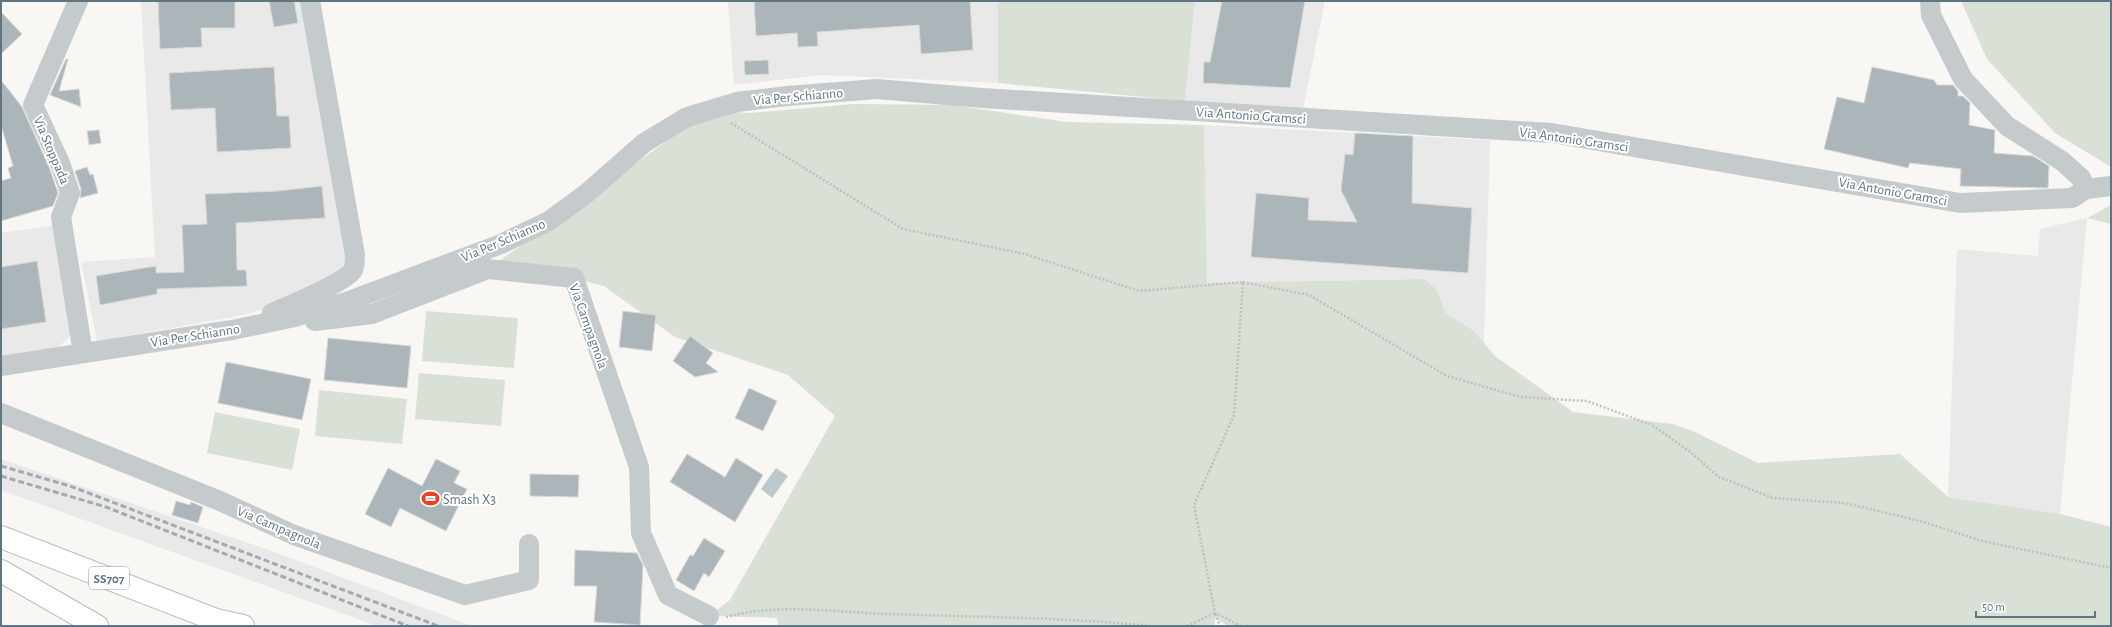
<svg xmlns="http://www.w3.org/2000/svg" width="2112" height="627" font-family="'Alegreya Sans',sans-serif">
	<style>
		.built { fill: #e8e9e8 }
		.green { fill: #d9e0d5 }
		.water { fill: #bcc9cc }
		.building { fill: #abb5ba; stroke: #d9d9d7 }
		.lines { fill: none; stroke-linecap: round; stroke-linejoin: round }
		.major-casing { stroke: #b8bdc0; stroke-width: 24 }
		.highway-casing { stroke: #b9bdc0; stroke-width: 24 }
		.path { stroke: #bec1c3; stroke-width: 2.5; stroke-dasharray: 2 2; stroke-linecap: butt }
		.minor { stroke: #c5cacc; stroke-width: 20 }
		.major { stroke: #fff; stroke-width: 22 }
		.highway { stroke: #fff; stroke-width: 22 }
		.rail { stroke: #a3abb0; stroke-width: 3; stroke-dasharray: 6 3; stroke-linecap: butt }
		.labels { text-anchor: middle; stroke-width: 4; stroke-linejoin: round; paint-order: stroke }
		.shield { fill: #fff; stroke: #909ea7; stroke-width: 1 }
		.shield-label { font-size: 13px; font-weight: bold; fill: #617581 }
		.street-label { font-size: 14px; fill: #617581; stroke: #fff }
		.poi-label { font-size: 14px; fill: #617581; stroke: #fff; text-anchor: start }
	</style>
	<rect width="100%" height="100%" fill="#f8f7f4"/>
	<g class="built">
		<path d="M141 1H321L359 277 303 300 233 317 97 341 81 262 155 257Z"/>
		<path d="M728 1H998V83L823 75 734 85Z"/>
		<path d="M1195 1H1325L1303 109 1185 101Z"/>
		<path d="M1204 125 1490 140 1484 343 1474 331 1444 313 1437 290 1425 279 1207 283Z"/>
		<path d="M2087 218 2060 514 1948 497 1957 249 2038 256 2040 229Z"/>
		<path d="M55 225 73 333 57 349 1 360V233Z"/>
		<path d="M1 459 269 550 472 626H377L1 490Z"/>
	</g>
	<g class="green">
		<path d="M998 1H1195L1185 101 998 83Z"/>
		<path d="M1961 1H2111V167L2055 133 1987 59Z"/>
		<path d="M853 104 953 105 1067 122 1204 125 1207 283 1425 279 1437 290 1445 313 1474 331 1495 356 1573 412 1673 424 1695 432 1758 463 1900 454 1948 497 2060 514 2111 527V626H1228L1215 618 1214 626H778L777 618 709 616 730 600 835 416 788 375 675 337 604 286 537 269H488L710 110 749 113Z"/>
		<path d="M2111 205V224L2087 218Z"/>
		<path d="M426 311 518 318 514 368 422 361Z"/>
		<path d="M419 373 505 380 501 426 415 419Z"/>
		<path d="M319 390 407 399 402 444 315 436Z"/>
		<path d="M215 412 300 429 292 470 207 453Z"/>
	</g>
	<path class="water" d="M776 468 788 476 772 498 761 489Z"/>
	<g class="building">
		<path d="M158 1H235V28H201L202 47 160 49Z"/>
		<path d="M269 1H294L298 23 274 27Z"/>
		<path d="M754 1H970L973 50 921 54 919 25 817 32 818 46 798 47 797 33 756 36Z"/>
		<path d="M1222 1H1305L1290 88 1203 83 1204 62H1210Z"/>
		<path d="M1 12 22 34 1 54Z"/>
		<path d="M66 59H68L59 91 79 89 81 107 50 95Z"/>
		<path d="M768 60 769 74 745 75 744 61Z"/>
		<path d="M274 67 277 116H289L291 148 217 152 215 108 171 110 169 73Z"/>
		<path d="M1872 67 1934 80 1937 85H1953L1958 91V96H1963L1970 103 1969 125 1995 130 1994 153 2033 156 2049 166 2048 188 1960 186 1961 169 1910 163 1908 168 1824 149 1837 97 1864 103Z"/>
		<path d="M1 80 22 107 49 167 58 193 53 206 1 221V181L11 178 8 168 13 166 1 125Z"/>
		<path d="M99 130 101 143 89 145 87 131Z"/>
		<path d="M1355 133 1413 136 1412 203 1472 208 1468 273 1251 257 1256 193 1309 198 1308 220 1357 222 1341 190 1345 154 1353 155Z"/>
		<path d="M87 167 90 175 93 174 98 193 80 198 81 189 75 171Z"/>
		<path d="M322 186 325 218 236 223 237 270H246L247 286 157 289V294L100 305 96 276 156 266V273L184 272 182 225 207 224 205 194 278 191Z"/>
		<path d="M37 261 46 322 1 329V267Z"/>
		<path d="M623 311 656 315 652 351 619 347Z"/>
		<path d="M690 336 713 353 706 363 718 372 695 377 673 361Z"/>
		<path d="M328 338 411 346 407 388 324 380Z"/>
		<path d="M226 362 311 379 302 420 218 403Z"/>
		<path d="M749 388 777 401 763 431 735 418Z"/>
		<path d="M687 454 725 477 736 458 763 475 735 522 670 482Z"/>
		<path d="M436 459 460 471 454 483 467 489 446 531 400 508 391 527 365 514 388 468 422 486Z"/>
		<path d="M530 474 579 475 578 497 530 496Z"/>
		<path d="M176 501 190 505 191 502 203 507 198 523 172 515Z"/>
		<path d="M704 538 725 551 709 577 704 573 694 591 676 580 690 555 693 556Z"/>
		<path d="M575 550 637 553 643 565 640 625 594 622 597 586H574Z"/>
	</g>
	<g class="lines">
		<defs>
			<path id="major" d="M1 571 97 626"/>
			<path id="highway" d="M1 537 216 620 243 626"/>
		</defs>
		<use href="#major" class="major-casing"/>
		<use href="#highway" class="highway-casing"/>
		<g class="path">
			<path d="M731 123 903 229 1025 254 1139 291 1243 282 1234 415 1194 505 1215 613 1241 626"/>
			<path d="M1243 282 1309 295 1447 376 1521 397 1587 401 1652 425 1689 451 1719 477 1773 498 1845 503 1924 522 1982 541 2111 568"/>
			<path d="M726 617C777 603 833 612 886 614 974 617 1062 617 1150 626"/>
			<path d="M1187 626 1215 613 1220 626"/>
		</g>
		<g class="minor">
			<path d="M78 1 33 105 60 163 70 193 61 217 83 353"/>
			<path d="M1930 1 1931 15 1963 79 2007 126 2062 161 2081 178 2086 189"/>
			<path d="M272 313C287 307 346 282 353 270 355 265 355 260 355 255L310 1"/>
			<path d="M315 321 372 314 488 269 574 278 639 467 641 533 668 595 709 616"/>
			<path d="M1 366 232 330 295 317 346 302 501 244 549 221 587 193 644 143 687 117 737 102 787 96 877 89 982 98 1552 133 1960 203 2072 198 2086 189 2111 186"/>
			<path d="M1 413 220 501 294 535 465 595 529 580V544"/>
		</g>
		<use href="#major" class="major"/>
		<use href="#highway" class="highway"/>
		<g class="rail">
			<path d="M1 466 70 486 438 626"/>
			<path d="M1 476 106 507 408 626"/>
		</g>
	</g>
	<defs>
		<symbol id="stadium-bare" viewBox="-9 -9 18 18"><path d="M0-5a6.5 5 0 1 0 0 10a6.5 5 0 1 0 0-10ZM-3.5-1.8h7v3.6h-7Z" fill="#ec4020" stroke="#fff" stroke-width="2.5" paint-order="stroke"/></symbol>
	</defs>
	<g fill-rule="evenodd">
		<use href="#stadium-bare" x="418" y="486" width="25" height="25"/>
	</g>
	<g class="labels">
		<rect class="shield" x="89" y="567" width="40" height="22" rx="3"/>
		<g class="shield-label">
			<text x="109" y="583">SS707</text>
		</g>
		<g class="street-label">
			<text transform="translate(798 96) rotate(-5)" y="5">Via Per Schianno</text>
			<text transform="translate(1251 115) rotate(4)" y="5">Via Antonio Gramsci</text>
			<text transform="translate(1574 139) rotate(8)" y="5">Via Antonio Gramsci</text>
			<text transform="translate(52 150) rotate(67)" y="5">Via Stoppada</text>
			<text transform="translate(1893 191) rotate(10)" y="5">Via Antonio Gramsci</text>
			<text transform="translate(503 240) rotate(-23)" y="5">Via Per Schianno</text>
			<text transform="translate(589 326) rotate(70)" y="5">Via Campagnola</text>
			<text transform="translate(195 335) rotate(-9)" y="5">Via Per Schianno</text>
			<text transform="translate(279 527) rotate(23)" y="5">Via Campagnola</text>
		</g>
		<g class="poi-label">
			<text x="443" y="504">Smash X3</text>
		</g>
	</g>
	<rect width="2112" height="627" fill="none" stroke="#617581" stroke-width="4"/>
	<path d="M1976 611v6h119v-6" fill="none" stroke="#617581" stroke-width="2"/>
	<text x="1982" y="611" font-size="12" fill="#617581" stroke="#ffffff" stroke-width="3" paint-order="stroke">50 m</text>
</svg>
